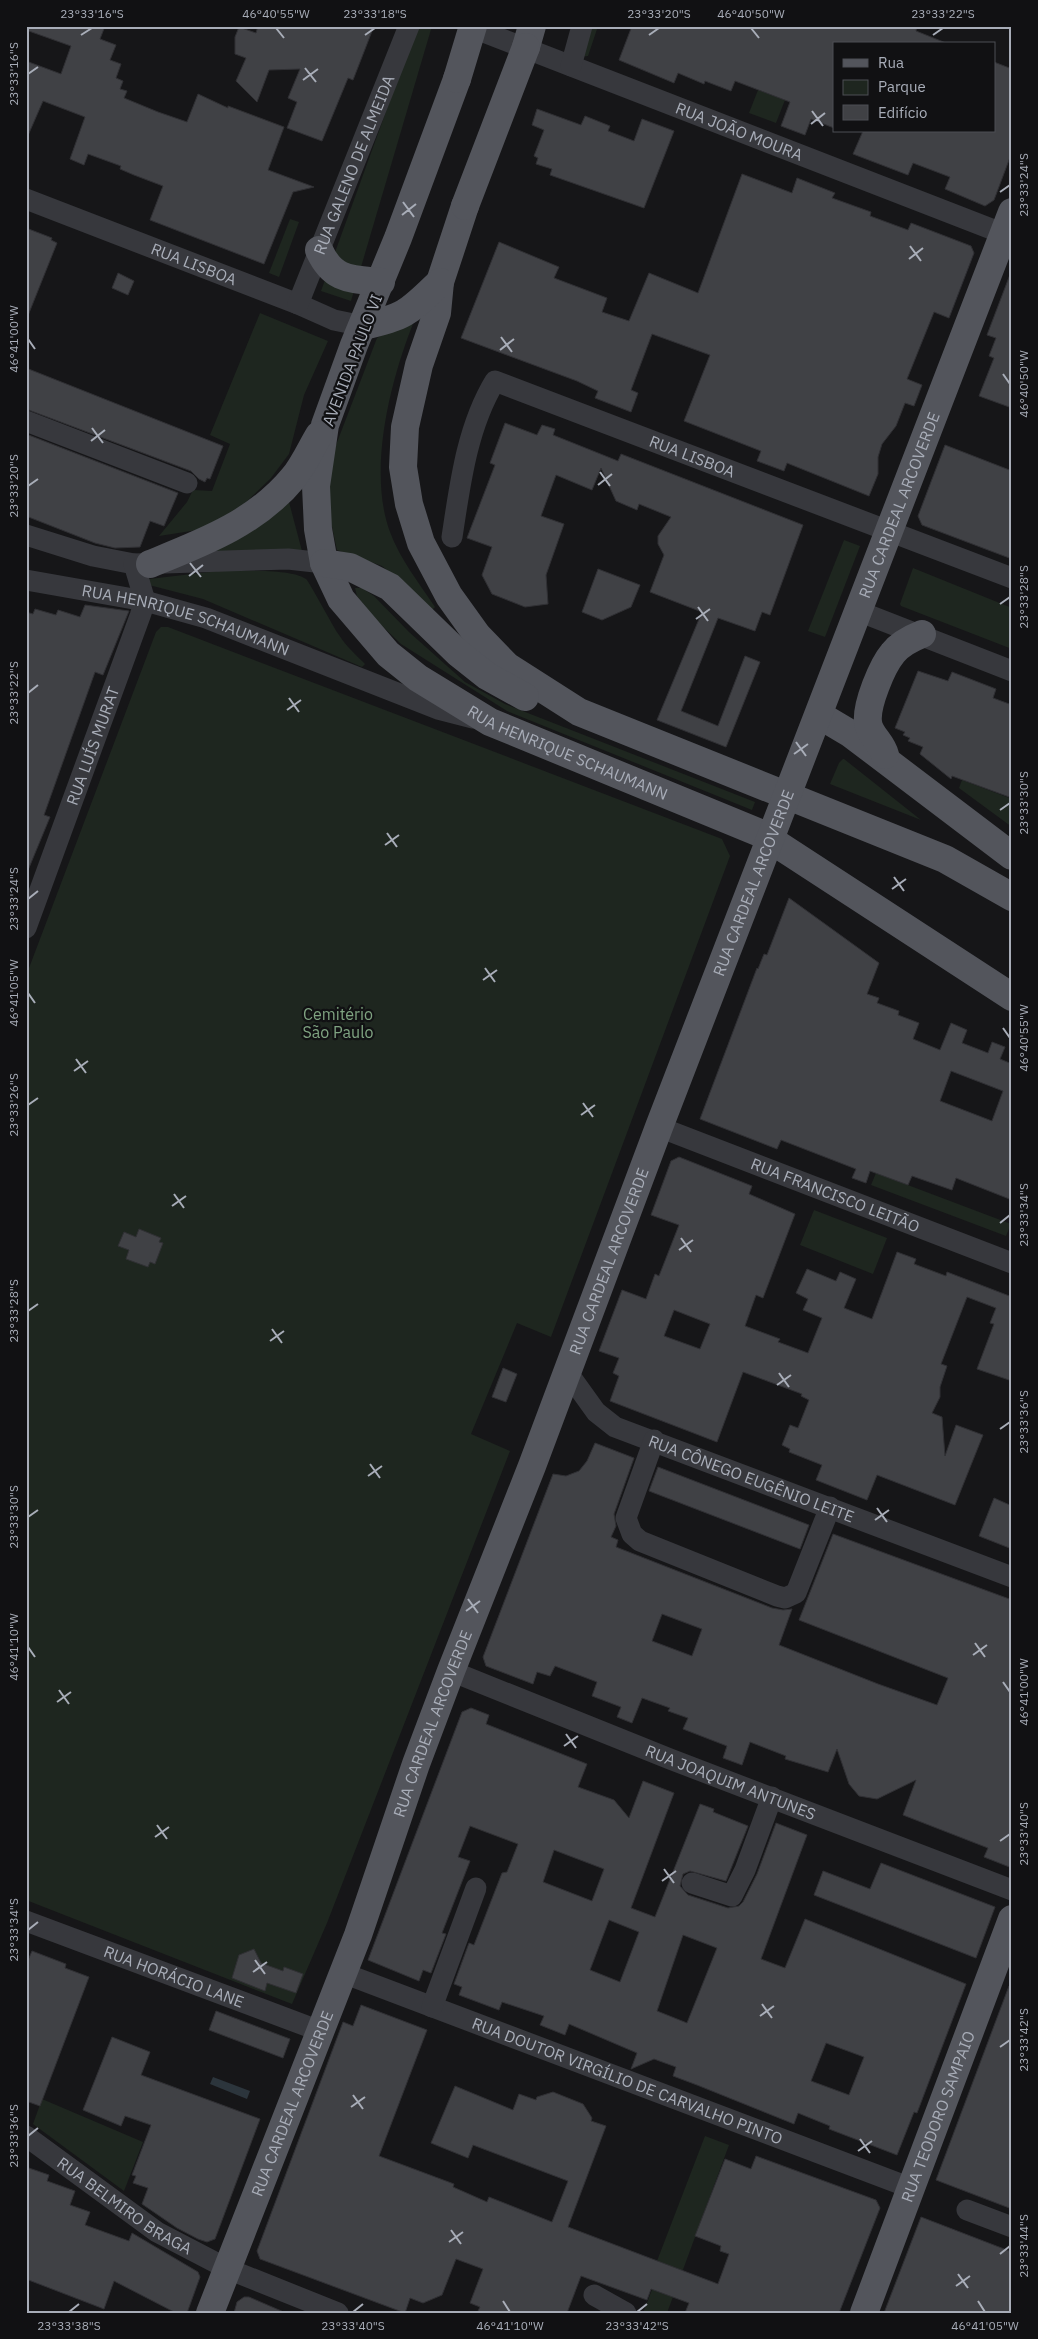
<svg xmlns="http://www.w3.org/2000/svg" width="1038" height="2339" font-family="'IBM Plex Sans',sans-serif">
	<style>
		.green { fill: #1e261f }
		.water { fill: #2c353c }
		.building { fill: #404145; stroke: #303034; fill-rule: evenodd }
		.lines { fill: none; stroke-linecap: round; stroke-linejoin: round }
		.minor { stroke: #37383d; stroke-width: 21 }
		.major { stroke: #53555c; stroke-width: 28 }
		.major-bridge { stroke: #53555c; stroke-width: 28 }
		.ticks { fill: none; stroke: #a8adb8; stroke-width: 2 }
		.labels { text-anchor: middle; stroke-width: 4.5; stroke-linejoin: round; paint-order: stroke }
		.street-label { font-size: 16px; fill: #a8adb8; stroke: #111113 }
		.park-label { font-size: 16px; fill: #7fa381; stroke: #111113 }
		.neatline { fill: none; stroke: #a8adb8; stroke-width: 2 }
		.ticks-label { font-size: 12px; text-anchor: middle; fill: #a8adb8 }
	</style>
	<rect width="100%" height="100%" fill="#161618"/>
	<g class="green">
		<path d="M417 26H432L351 301 321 291Z"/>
		<path d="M588 26H598L588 56 579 57Z"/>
		<path d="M758 90 785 100 776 123 749 113Z"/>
		<path d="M290 219 299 222 279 277 269 273Z"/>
		<path d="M260 313 328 341 304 395 289 454 271 478 240 508 204 529 159 536 187 502 193 490 212 491 230 444 210 435Z"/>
		<path d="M415 319C391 377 367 470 390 532 400 559 419 583 435 607L431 611 414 592 382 566 337 550 329 513 327 482 336 445 377 338Z"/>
		<path d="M289 502 302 551 218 554 215 545Z"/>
		<path d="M844 540 860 546 825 637 808 631Z"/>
		<path d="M913 568 1012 608V649L901 606 900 604Z"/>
		<path d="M218 571C238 571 291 568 306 579 309 581 333 627 339 635 346 646 356 655 365 664L362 667 203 599 149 585V579Z"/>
		<path d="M355 588H362L374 596 409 632 465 682 505 704 755 802 752 810 507 711 401 644 376 620 357 596Z"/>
		<path d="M161 627H168L722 839 730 856 551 1337 517 1323 471 1434 510 1451 327 1923 292 2004 26 1900V976L156 632Z"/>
		<path d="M843 759H844L921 820 830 784 839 763Z"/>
		<path d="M962 780 1012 799V827L959 788Z"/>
		<path d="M876 1173 1011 1224 1006 1236 871 1185Z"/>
		<path d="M814 1210 887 1238 873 1274 800 1245Z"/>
		<path d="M42 2099 143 2142 124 2191 33 2124Z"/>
		<path d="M705 2136 729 2145 667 2313H643L662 2264 657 2261Z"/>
	</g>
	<path class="water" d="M213 2077 250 2091 247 2099 210 2084Z"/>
	<g class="building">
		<path d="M26 26H105L100 39 116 45 110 60 121 64 116 78 123 81 120 89 127 91 124 98 158 112 187 122 198 94 228 108V106L284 127 268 170 314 187 293 192 264 264 150 220 163 186 134 175 120 169 121 166 88 154 84 165 70 159 85 117 43 101 26 140V61L61 74 71 46 26 30Z"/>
		<path d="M258 26H374L353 80 348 78 322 141 287 128 297 102 288 98 300 69 269 70 257 102 236 81 246 58 235 54V37L239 27 256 33Z"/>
		<path d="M632 26H917L916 31 946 43 834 44V128L811 119 805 135 781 126 790 102 735 81 731 91 705 81 704 84 678 73 674 83 619 60Z"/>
		<path d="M994 62 1012 69V152L994 200 985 206 945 189 950 177 913 163 908 175 853 154 863 131H994Z"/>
		<path d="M537 109 581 125 585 116 610 126 608 131 634 141 642 119 674 131 644 208 550 175 552 169 536 164 538 158 534 156 544 130 532 125Z"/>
		<path d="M742 174 792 193 797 178 835 193 832 198 871 212 870 216 908 230 911 223 971 246 974 253 949 318 934 312 907 379 922 385 914 406 905 403 896 426 882 444 878 457V474L869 496 787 463 784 471 757 461 761 451 684 421 710 355 652 334 631 390 638 393 631 412 595 398 598 391 577 381 461 338 499 242 559 267 554 278 607 298 602 312 629 321 649 273 698 293Z"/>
		<path d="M26 228 52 238 51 240 57 243 27 318Z"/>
		<path d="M1011 272 1012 273V408L979 396 994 358 989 356 996 338 987 335Z"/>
		<path d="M118 273 134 281 128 295 112 288Z"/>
		<path d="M26 368 223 446 210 479 207 478 205 482 199 479 191 471 26 409Z"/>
		<path d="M505 423 537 435 542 425 555 429 553 435 618 461 621 454 803 525 770 615 762 612 755 631 718 618 681 711 718 726 745 656 760 662 726 747 657 720 702 612 650 592 664 555 658 544V536L671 517 639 504 637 510 616 501 601 468 592 490 556 475 541 516 564 524 546 575 548 604 525 607 492 594 482 575 492 547 467 538 495 465 490 463Z"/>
		<path d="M26 434 178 493 164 526 150 521 140 547 115 548 95 543 26 516Z"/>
		<path d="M945 445 1012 471V559L922 525 918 516Z"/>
		<path d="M598 569 640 585 631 607 602 620 582 612Z"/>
		<path d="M85 605 129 611 103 675 95 672 44 815 50 817 26 875V612L33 614 35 609 56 615 58 610 80 617Z"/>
		<path d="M918 671 948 681 952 672 996 689 993 698 1012 705V798L952 776 951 779 920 754 923 747 908 741 910 738 903 735 905 732 895 728Z"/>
		<path d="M789 898 879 963 867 994 879 998 877 1003 899 1011 898 1015 919 1023 913 1039 940 1050 951 1023 967 1030 962 1043 988 1053 992 1042 1005 1047 1000 1059 1012 1064V1200L956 1178 952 1190 912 1176 908 1185 870 1171 866 1183 852 1178 856 1169 781 1140 777 1149 700 1119 757 968 758 969 764 954 767 955ZM951 1071 1003 1091 992 1121 940 1101Z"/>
		<path d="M679 1157 752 1186 749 1194 795 1214 763 1298 756 1295 745 1326 780 1339 778 1342 808 1353 822 1318 803 1310 808 1299 796 1293 807 1269 836 1281 840 1272 856 1279 844 1308 872 1319 897 1252 916 1259 914 1264 946 1276 947 1272 1012 1297V1381L977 1369 994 1324 990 1323 996 1308 967 1297 941 1364 947 1366 940 1387V1397L932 1413 942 1417 945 1456 956 1425 983 1435 955 1505 877 1475 867 1500 816 1480 822 1465 789 1452 790 1449 782 1445 790 1425 798 1428 809 1400 801 1396 802 1394 743 1372 717 1442 610 1401 619 1376 613 1373 619 1358 599 1351 622 1290 646 1299 655 1274 659 1276 679 1225 651 1215 671 1161ZM674 1310 710 1324 700 1349 664 1336Z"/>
		<path d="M139 1229 161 1238 159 1242 163 1243 155 1264 150 1262 148 1267 126 1259 129 1250 118 1246 124 1232 136 1237Z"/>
		<path d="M503 1368 517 1374 506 1402 492 1397Z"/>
		<path d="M595 1443 634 1458 614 1514 616 1526 611 1537 618 1540 616 1547 772 1608 783 1610 792 1609 779 1645 878 1684 937 1705 948 1678 799 1620 833 1534 1012 1600V1868L984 1857 988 1848 903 1815 916 1780 877 1799 859 1796 849 1784 837 1749 828 1772 785 1759 786 1756 750 1742 742 1765 723 1758 727 1746 683 1729 688 1718 668 1711 670 1708 642 1698 632 1723 617 1717 621 1707 592 1696 597 1682 555 1666 550 1676 537 1672 533 1684 486 1666 483 1657 553 1474 566 1476 579 1471 587 1461ZM662 1614 702 1629 692 1656 652 1641Z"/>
		<path d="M658 1467 809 1525 800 1549 649 1491Z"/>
		<path d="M994 1498 1012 1506V1549L979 1536Z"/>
		<path d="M471 1708 489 1715 486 1724 587 1764 578 1787 614 1800 629 1818 643 1781 674 1793 631 1908 655 1917 700 1804 714 1809 713 1812 748 1826 726 1881 690 1871 683 1874 680 1886 688 1895 728 1908 739 1906 743 1902 757 1874 776 1823 807 1835 761 1959 785 1968 805 1919 966 1984 917 2113 914 2112 897 2155 829 2129 830 2126 798 2113 794 2124 697 2085 673 2076 676 2067 654 2059 631 2069 637 2053 569 2024 565 2035 540 2025 544 2016 502 2002 499 2010 459 1995 462 1987 454 1984 469 1943 474 1945 502 1873 507 1872 518 1844 470 1826 458 1857 470 1861 442 1933 446 1934 431 1973 423 1970 419 1981 368 1960 462 1712ZM554 1850 604 1869 592 1901 543 1882ZM609 1920 639 1932 620 1982 590 1970ZM683 1935 717 1948 687 2023 657 2011ZM826 2043 864 2057 849 2095 811 2081Z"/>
		<path d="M881 1863 995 1907 976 1958 814 1895 823 1871 870 1889Z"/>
		<path d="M254 1949 261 1963 283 1971 284 1967 303 1974 296 1993 267 1983 265 1991 232 1978 239 1955Z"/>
		<path d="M32 1951 66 1964 65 1968 89 1977 40 2106 26 2101V1965Z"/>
		<path d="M1009 1986H1012V2209L936 2180Z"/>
		<path d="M361 2005 427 2030 379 2156 454 2184 453 2187 487 2202 489 2197 552 2222 568 2181 473 2145 468 2158 431 2143 455 2086 513 2110 519 2094 536 2100 537 2097 553 2092 583 2104 592 2118 591 2121 606 2126 568 2227 718 2284 729 2254 720 2251 721 2246 695 2236 725 2159 751 2169 756 2156 876 2200 880 2208 839 2313H685L689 2303 651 2289 647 2300 581 2276 567 2313H477L480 2307 470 2303 483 2269 456 2259 442 2295 423 2303 410 2298 405 2313 260 2259 257 2251 343 2022 353 2026Z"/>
		<path d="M216 2011 290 2039 283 2058 209 2030Z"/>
		<path d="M112 2037 150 2052 141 2075 260 2119 215 2239 207 2242 198 2239 177 2228 142 2204 148 2188 133 2183 136 2176 132 2175 151 2125 125 2116 121 2126 83 2110Z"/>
		<path d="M26 2167 49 2175 47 2181 75 2191 70 2205 90 2212 85 2225 129 2241 132 2233 198 2272 200 2277 187 2313H176L114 2281 104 2309 26 2279Z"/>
		<path d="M921 2217 1012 2252V2313H884Z"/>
		<path d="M244 2297H249L286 2313H234L237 2302Z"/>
	</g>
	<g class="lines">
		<g class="minor">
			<path id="s1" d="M468 26 1012 237"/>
			<path d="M571 66 582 26"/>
			<path id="s2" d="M26 199 298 304 334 320 363 326"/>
			<path id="s3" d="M298 304 409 26"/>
			<path d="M26 421 187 483"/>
			<path d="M26 535 93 556 134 564 288 559 324 563"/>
			<path id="s4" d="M452 537C460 484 467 427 495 381L1012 578"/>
			<path id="s5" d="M26 580 145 601 206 618 438 709 473 718"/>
			<path d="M858 611 1012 671"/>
			<path id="s6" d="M26 928 140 616 145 601 134 564"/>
			<path id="s7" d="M659 1127 1012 1263"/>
			<path id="s8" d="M568 1373 596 1412 615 1427 1012 1577"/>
			<path d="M654 1440 626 1518 632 1534 640 1541 777 1596 785 1598 796 1593 830 1507"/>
			<path id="s9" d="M451 1671 670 1759 1012 1890"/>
			<path d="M692 1883 732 1896 745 1870 772 1797"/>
			<path id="s10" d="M26 1921 320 2031"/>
			<path id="s11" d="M343 1973 911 2188"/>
			<path d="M432 2007 476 1888"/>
			<path id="s12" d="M26 2136 157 2232 228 2269 338 2313"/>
			<path d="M967 2210 1012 2227"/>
			<path d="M594 2295 626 2313"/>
		</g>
		<g class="major">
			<path d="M526 47 532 26"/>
			<path id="s13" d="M457 79 398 238 354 345 325 425 316 486 318 529 324 563 341 599 388 654 418 678 490 722 760 833 1012 997"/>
			<path d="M465 206 440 282 437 313 419 365 405 427 403 467 409 504 421 543 449 596 477 635 507 666 579 712 945 859 1012 897"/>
			<path d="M319 250C333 281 351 279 381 282"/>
			<path d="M363 326C406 317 409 312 440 282"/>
			<path d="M324 563 350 567 390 587 458 653 487 676 525 697"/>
			<path d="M150 564C202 543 256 523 293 478 304 465 311 448 319 435"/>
			<path d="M819 715 851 734 1012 856"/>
			<path d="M885 755C882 742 869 735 868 722 866 705 882 666 893 653 900 644 912 638 922 634"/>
			<path id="s14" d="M210 2313 358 1935 416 1764 451 1671 532 1466 659 1127 1012 212"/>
			<path id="s15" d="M864 2313 1012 1919"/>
		</g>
		<g class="major-bridge">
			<path d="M457 79 473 26"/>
			<path d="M465 206 526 47"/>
		</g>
	</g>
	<path class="ticks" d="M276 28 284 38M751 28 759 38M81 35 92 28M365 35 375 28M649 35 659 28M933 35 943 28M305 68 316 82M28 74 38 67M303 80 318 69M812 111 823 126M811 124 825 113M1000 192 1010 185M403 202 414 217M402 215 416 204M910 246 921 261M909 259 923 248M501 337 512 352M28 339 35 349M500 350 514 339M1003 374 1010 384M92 428 103 443M91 441 105 430M600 472 610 486M598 485 612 474M28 486 38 479M190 563 201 577M189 576 203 565M1000 604 1010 597M698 607 708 621M696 619 710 609M28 693 38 685M289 698 299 712M287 710 301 700M796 742 806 756M794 754 808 744M1000 810 1010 803M387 833 397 847M385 845 399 835M894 877 904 891M892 889 906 879M28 899 38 891M485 968 495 982M483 980 497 970M28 993 35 1003M1003 1028 1010 1038M76 1059 86 1073M74 1071 88 1061M583 1103 593 1117M28 1105 38 1098M581 1115 595 1105M174 1194 184 1208M172 1206 186 1196M1000 1223 1010 1215M681 1238 691 1252M679 1250 693 1240M28 1311 38 1304M272 1329 282 1343M270 1341 284 1331M779 1373 789 1387M777 1385 791 1375M1000 1429 1010 1422M370 1464 380 1478M368 1476 382 1466M877 1508 887 1522M28 1517 38 1510M875 1520 889 1510M468 1599 478 1613M466 1611 480 1601M975 1643 985 1657M28 1647 35 1657M973 1655 987 1645M1003 1682 1010 1692M59 1690 69 1704M57 1702 71 1692M566 1734 576 1748M564 1746 578 1736M157 1825 167 1839M155 1837 169 1827M1000 1841 1010 1834M664 1869 674 1883M662 1881 676 1871M28 1930 38 1922M255 1960 265 1974M253 1972 267 1962M762 2004 772 2018M760 2016 774 2006M1000 2047 1010 2040M353 2095 363 2109M351 2107 365 2097M28 2136 38 2128M860 2139 870 2153M858 2151 872 2141M451 2230 461 2244M449 2242 463 2232M1000 2254 1010 2246M958 2274 968 2288M956 2286 970 2276M503 2301 510 2312M978 2301 985 2312M69 2312 79 2304M353 2312 363 2304M637 2312 647 2304"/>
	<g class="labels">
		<g class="street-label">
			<text dy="6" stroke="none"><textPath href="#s1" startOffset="291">RUA JOÃO MOURA</textPath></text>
			<text dy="6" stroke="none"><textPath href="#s3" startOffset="150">RUA GALENO DE ALMEIDA</textPath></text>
			<text dy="6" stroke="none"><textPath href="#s2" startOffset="180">RUA LISBOA</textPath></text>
			<text transform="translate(352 360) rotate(-69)" y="6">AVENIDA PAULO VI</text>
			<text dy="6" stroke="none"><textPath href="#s4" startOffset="374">RUA LISBOA</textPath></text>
			<text dy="6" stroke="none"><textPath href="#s14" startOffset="1935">RUA CARDEAL ARCOVERDE</textPath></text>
			<text dy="6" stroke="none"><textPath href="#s5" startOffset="165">RUA HENRIQUE SCHAUMANN</textPath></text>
			<text dy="6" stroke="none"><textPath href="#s6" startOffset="194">RUA LUÍS MURAT</textPath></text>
			<text dy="6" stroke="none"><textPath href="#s13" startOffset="828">RUA HENRIQUE SCHAUMANN</textPath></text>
			<text dy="6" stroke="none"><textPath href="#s14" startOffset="1530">RUA CARDEAL ARCOVERDE</textPath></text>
			<text dy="6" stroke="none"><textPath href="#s7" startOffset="189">RUA FRANCISCO LEITÃO</textPath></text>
			<text dy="6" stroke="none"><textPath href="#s14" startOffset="1125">RUA CARDEAL ARCOVERDE</textPath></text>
			<text dy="6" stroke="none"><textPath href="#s8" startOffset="218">RUA CÔNEGO EUGÊNIO LEITE</textPath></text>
			<text dy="6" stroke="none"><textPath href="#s14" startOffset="630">RUA CARDEAL ARCOVERDE</textPath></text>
			<text dy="6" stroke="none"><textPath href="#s9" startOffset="301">RUA JOAQUIM ANTUNES</textPath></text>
			<text dy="6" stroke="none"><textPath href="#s10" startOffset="158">RUA HORÁCIO LANE</textPath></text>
			<text dy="6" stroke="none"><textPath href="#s11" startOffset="304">RUA DOUTOR VIRGÍLIO DE CARVALHO PINTO</textPath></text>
			<text dy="6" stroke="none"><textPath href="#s14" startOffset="225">RUA CARDEAL ARCOVERDE</textPath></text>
			<text dy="6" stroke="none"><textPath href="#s15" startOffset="210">RUA TEODORO SAMPAIO</textPath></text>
			<text dy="6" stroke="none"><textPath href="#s12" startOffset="121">RUA BELMIRO BRAGA</textPath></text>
		</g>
		<g class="park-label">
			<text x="338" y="1020">Cemitério<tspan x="338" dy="18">São Paulo</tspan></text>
		</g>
	</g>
	<rect width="1038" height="2339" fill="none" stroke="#111113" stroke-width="55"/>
	<rect x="833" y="42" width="162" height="90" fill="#111113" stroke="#4d4f55"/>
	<rect x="843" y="59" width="25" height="8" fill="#53555c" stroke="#4d4f55"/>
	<text x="878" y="68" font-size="15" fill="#a8adb8">Rua</text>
	<rect x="843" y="80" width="25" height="15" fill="#1e261f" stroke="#4d4f55"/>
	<text x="878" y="92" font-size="15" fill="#a8adb8">Parque</text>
	<rect x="843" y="105" width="25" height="15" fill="#404145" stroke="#4d4f55"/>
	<text x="878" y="118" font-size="15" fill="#a8adb8">Edifício</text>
	<rect x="28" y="28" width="982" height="2284" class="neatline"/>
	<g class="ticks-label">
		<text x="92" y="18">23°33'16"S</text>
		<text x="276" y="18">46°40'55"W</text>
		<text x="375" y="18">23°33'18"S</text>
		<text x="659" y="18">23°33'20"S</text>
		<text x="751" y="18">46°40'50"W</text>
		<text x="943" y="18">23°33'22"S</text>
		<text transform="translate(14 74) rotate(-90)" y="4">23°33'16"S</text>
		<text transform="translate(1024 185) rotate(-90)" y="4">23°33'24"S</text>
		<text transform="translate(14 339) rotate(-90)" y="4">46°41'00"W</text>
		<text transform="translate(1024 384) rotate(-90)" y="4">46°40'50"W</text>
		<text transform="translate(14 486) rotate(-90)" y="4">23°33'20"S</text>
		<text transform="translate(1024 597) rotate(-90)" y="4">23°33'28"S</text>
		<text transform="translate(14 693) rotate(-90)" y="4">23°33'22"S</text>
		<text transform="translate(1024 803) rotate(-90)" y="4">23°33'30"S</text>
		<text transform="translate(14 899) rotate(-90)" y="4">23°33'24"S</text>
		<text transform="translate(14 993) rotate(-90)" y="4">46°41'05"W</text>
		<text transform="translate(1024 1038) rotate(-90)" y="4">46°40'55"W</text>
		<text transform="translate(14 1105) rotate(-90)" y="4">23°33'26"S</text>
		<text transform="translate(1024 1215) rotate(-90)" y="4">23°33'34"S</text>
		<text transform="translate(14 1311) rotate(-90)" y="4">23°33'28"S</text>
		<text transform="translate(1024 1422) rotate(-90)" y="4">23°33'36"S</text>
		<text transform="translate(14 1517) rotate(-90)" y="4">23°33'30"S</text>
		<text transform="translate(14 1647) rotate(-90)" y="4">46°41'10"W</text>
		<text transform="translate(1024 1692) rotate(-90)" y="4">46°41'00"W</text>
		<text transform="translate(1024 1834) rotate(-90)" y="4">23°33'40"S</text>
		<text transform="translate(14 1930) rotate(-90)" y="4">23°33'34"S</text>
		<text transform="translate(1024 2040) rotate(-90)" y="4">23°33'42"S</text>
		<text transform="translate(14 2136) rotate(-90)" y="4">23°33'36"S</text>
		<text transform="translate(1024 2246) rotate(-90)" y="4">23°33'44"S</text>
		<text x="69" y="2330">23°33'38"S</text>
		<text x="353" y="2330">23°33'40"S</text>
		<text x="510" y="2330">46°41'10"W</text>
		<text x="637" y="2330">23°33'42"S</text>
		<text x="985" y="2330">46°41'05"W</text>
	</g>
</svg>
